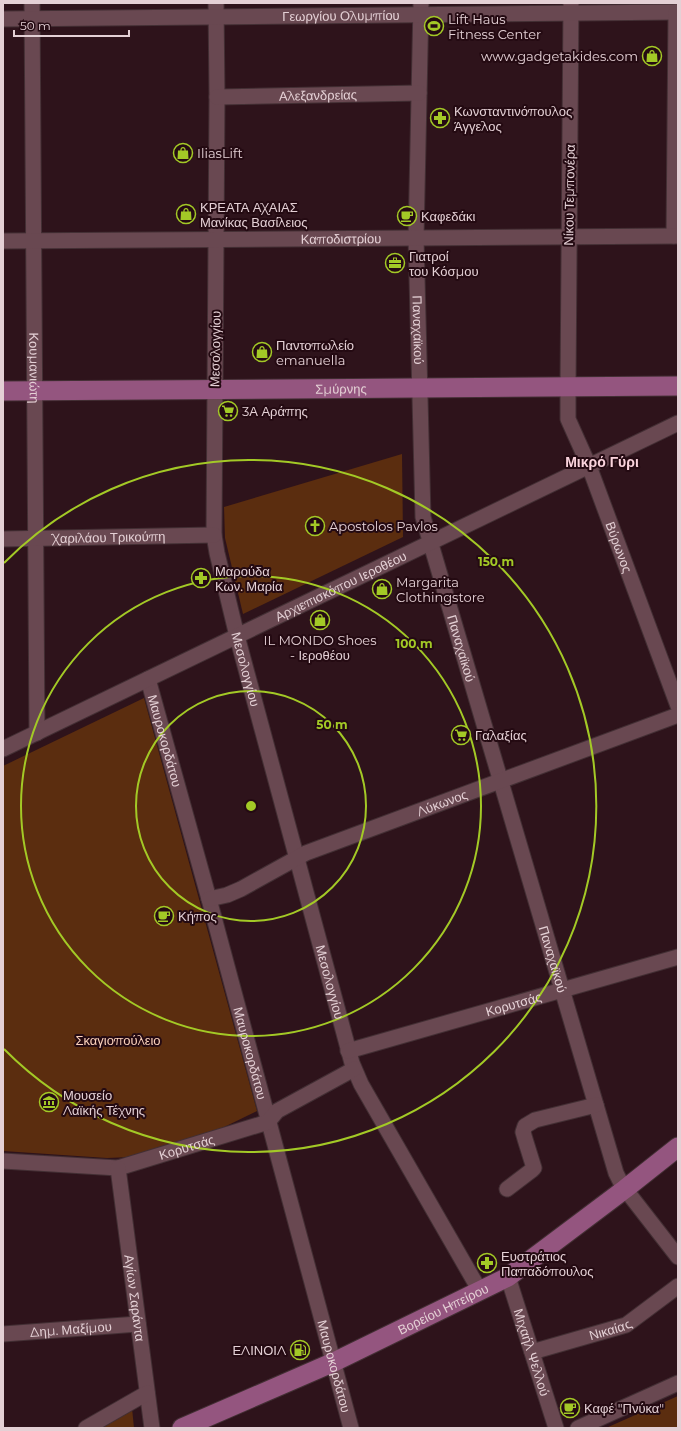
<svg xmlns="http://www.w3.org/2000/svg" width="681" height="1431" font-family="Montserrat,sans-serif">
	<style>
		.green { fill: #5b2d0f }
		.lines { fill: none; stroke-linecap: round; stroke-linejoin: round }
		.minor-casing { stroke: #432f34; stroke-width: 17 }
		.major-casing { stroke: #432f34; stroke-width: 21 }
		.minor { stroke: #694851; stroke-width: 15 }
		.major { stroke: #94557f; stroke-width: 19 }
		.ring { fill: none; stroke: #a3c926; stroke-width: 2 }
		.labels { text-anchor: middle; stroke-width: 4; stroke-linejoin: round; paint-order: stroke }
		.street-label { font-size: 13px; fill: #e4d0d5; stroke: #240a12 }
		.poi-label { font-size: 13px; fill: #e4d0d5; stroke: #240a12; text-anchor: start }
		.park-label { font-size: 13px; fill: #fdd3bc; stroke: #240a12 }
		.neighbourhood-label { font-size: 14px; font-weight: bold; fill: #fbd4dd; stroke: #240a12 }
		.centre { fill: #a3c926; stroke: #240a12; stroke-width: 2 }
		.ring-label { font-size: 12px; text-anchor: middle; font-weight: bold; fill: #a3c926; stroke: #240a12; stroke-width: 4; stroke-linejoin: round; paint-order: stroke }
	</style>
	<rect width="100%" height="100%" fill="#2e131b"/>
	<g class="green">
		<path d="M402 454 403 537 243 614 225 538 224 507Z"/>
		<path d="M144 698 257 1111 218 1130 131 1157 107 1158 3 1151V766Z"/>
		<path d="M678 1396V1428H606Z"/>
		<path d="M132 1408 134 1428H98Z"/>
	</g>
	<g class="lines">
		<defs>
			<g id="minor">
				<path id="s1" d="M32 3 37 733"/>
				<path id="s2" d="M216 3 217 97 214 535 217 553 237 636 352 1063 361 1084 480 1291"/>
				<path id="s3" d="M421 3 416 238 423 517 616 1173 622 1185 678 1257"/>
				<path id="s4" d="M571 3 568 387V419L589 466 678 706"/>
				<path id="s5" d="M3 19 678 12"/>
				<path id="s6" d="M217 97 419 93"/>
				<path d="M674 236 676 12"/>
				<path id="s7" d="M3 241 678 236"/>
				<path id="s8" d="M3 539 214 535"/>
				<path id="s9" d="M148 679 209 899 351 1428"/>
				<path id="s10" d="M3 749 678 423"/>
				<path id="s11" d="M209 899 227 895 241 889 306 853 678 715"/>
				<path id="s12" d="M348 1051 678 957"/>
				<path id="s13" d="M3 1161 118 1168 268 1122 277 1111 354 1069"/>
				<path id="s14" d="M118 1168 152 1428"/>
				<path d="M507 1189 532 1170 534 1168 525 1139 523 1132 525 1126 535 1120 596 1105"/>
				<path id="s15" d="M508 1277 556 1428"/>
				<path id="s16" d="M3 1334 138 1324"/>
				<path id="s17" d="M532 1352 626 1325 678 1286"/>
				<path d="M86 1428 147 1393"/>
				<path d="M578 1428 678 1383"/>
			</g>
			<g id="major">
				<path id="s18" d="M3 391 678 386"/>
				<path id="s19" d="M182 1428 334 1362 508 1277 625 1189 678 1147"/>
			</g>
		</defs>
		<use href="#minor" class="minor-casing"/>
		<use href="#major" class="major-casing"/>
		<use href="#minor" class="minor"/>
		<use href="#major" class="major"/>
	</g>
	<g class="ring">
		<circle cx="251" cy="806" r="115"/>
		<circle cx="251" cy="806" r="230"/>
		<path d="M4 563A346 346 0 1 1 4 1049"/>
	</g>
	<defs>
		<symbol id="stadium-ring" viewBox="-11 -11 22 22"><circle r="9.5" fill="#240a12" stroke="#a3c926" stroke-width="1.5"/><path d="M0-5a6.5 5 0 1 0 0 10a6.5 5 0 1 0 0-10ZM-3.5-1.8h7v3.6h-7Z" fill="#a3c926"/></symbol>
		<symbol id="shop-ring" viewBox="-11 -11 22 22"><circle r="9.5" fill="#240a12" stroke="#a3c926" stroke-width="1.5"/><path d="M-5-2.5h2.3a2.7 3.5 0 0 1 5.4 0H5L5.5 6h-11ZM-1.5-2.5h3a1.5 2.3 0 0 0-3 0Z" fill="#a3c926"/></symbol>
		<symbol id="pharmacy-ring" viewBox="-11 -11 22 22"><circle r="9.5" fill="#240a12" stroke="#a3c926" stroke-width="1.5"/><path d="M-2-6h4v4h4v4h-4v4h-4v-4h-4v-4h4Z" fill="#a3c926"/></symbol>
		<symbol id="cafe-ring" viewBox="-11 -11 22 22"><circle r="9.5" fill="#240a12" stroke="#a3c926" stroke-width="1.5"/><path d="M-5.5-4.5H6V0H3Q3 3.5 0 3.5H-2.5Q-5.5 3.5-5.5 0ZM3-3.2v2h1.7v-2ZM-6 4.5H4V6H-6Z" fill="#a3c926"/></symbol>
		<symbol id="office-ring" viewBox="-11 -11 22 22"><circle r="9.5" fill="#240a12" stroke="#a3c926" stroke-width="1.5"/><path d="M-6-3h4V-5.5h4V-3h4V5H-6ZM-1-4.5V-3h2v-1.5ZM-6 0V1H6V0Z" fill="#a3c926"/></symbol>
		<symbol id="supermarket-ring" viewBox="-11 -11 22 22"><circle r="9.5" fill="#240a12" stroke="#a3c926" stroke-width="1.5"/><path d="M-6-5.5h2.5l.6 2H6L4.5 2H-2.5L-4.4-4H-6ZM-1.5 3.2a1.3 1.3 0 1 0 .1 0ZM3 3.2a1.3 1.3 0 1 0 .1 0Z" fill="#a3c926"/></symbol>
		<symbol id="church-ring" viewBox="-11 -11 22 22"><circle r="9.5" fill="#240a12" stroke="#a3c926" stroke-width="1.5"/><path d="M-1.2-6h2.4v3.5h3.3v2.4h-3.3V6h-2.4V-.1h-3.3v-2.4h3.3Z" fill="#a3c926"/></symbol>
		<symbol id="museum-ring" viewBox="-11 -11 22 22"><circle r="9.5" fill="#240a12" stroke="#a3c926" stroke-width="1.5"/><path d="M0-6L6-3V-2H-6V-3ZM-5-1h2V3h-2ZM-1-1h2V3h-2ZM3-1h2V3H3ZM-6 4H6V6H-6Z" fill="#a3c926"/></symbol>
		<symbol id="fuel-ring" viewBox="-11 -11 22 22"><circle r="9.5" fill="#240a12" stroke="#a3c926" stroke-width="1.5"/><path d="M-5.5-6h7V0h2V4h1.3V-2.5L3-4.5l.8-.8L6-3V5H2.5V1h-1V6h-7ZM-4.2-4.7v3.2H.2V-4.7Z" fill="#a3c926"/></symbol>
	</defs>
	<g fill-rule="evenodd">
		<use href="#stadium-ring" x="423" y="15" width="22" height="22"/>
		<use href="#shop-ring" x="641" y="45" width="22" height="22"/>
		<use href="#pharmacy-ring" x="429" y="107" width="22" height="22"/>
		<use href="#shop-ring" x="172" y="142" width="22" height="22"/>
		<use href="#shop-ring" x="175" y="203" width="22" height="22"/>
		<use href="#cafe-ring" x="396" y="205" width="22" height="22"/>
		<use href="#office-ring" x="384" y="252" width="22" height="22"/>
		<use href="#shop-ring" x="251" y="341" width="22" height="22"/>
		<use href="#supermarket-ring" x="217" y="400" width="22" height="22"/>
		<use href="#church-ring" x="304" y="515" width="22" height="22"/>
		<use href="#pharmacy-ring" x="190" y="567" width="22" height="22"/>
		<use href="#shop-ring" x="371" y="578" width="22" height="22"/>
		<use href="#shop-ring" x="309" y="609" width="22" height="22"/>
		<use href="#supermarket-ring" x="450" y="724" width="22" height="22"/>
		<use href="#cafe-ring" x="153" y="905" width="22" height="22"/>
		<use href="#museum-ring" x="38" y="1091" width="22" height="22"/>
		<use href="#pharmacy-ring" x="476" y="1252" width="22" height="22"/>
		<use href="#fuel-ring" x="289" y="1339" width="22" height="22"/>
		<use href="#cafe-ring" x="559" y="1397" width="22" height="22"/>
	</g>
	<g class="labels">
		<g class="street-label">
			<text dy="5" stroke="none"><textPath href="#s5" startOffset="338">Γεωργίου Ολυμπίου</textPath></text>
			<text dy="5" stroke="none"><textPath href="#s6" startOffset="101">Αλεξανδρείας</textPath></text>
			<text transform="translate(569 195) rotate(-89)" y="5">Νίκου Τεμπονέρα</text>
			<text dy="5" stroke="none"><textPath href="#s7" startOffset="338">Καποδιστρίου</textPath></text>
			<text dy="5" stroke="none"><textPath href="#s3" startOffset="327">Παναχαϊκού</textPath></text>
			<text transform="translate(215 349) rotate(-89)" y="5">Μεσολογγίου</text>
			<text dy="5" stroke="none"><textPath href="#s1" startOffset="365">Κουμανιώτη</textPath></text>
			<text dy="5" stroke="none"><textPath href="#s18" startOffset="338">Σμύρνης</textPath></text>
			<text dy="5" stroke="none"><textPath href="#s8" startOffset="106">Χαριλάου Τρικούπη</textPath></text>
			<text dy="5" stroke="none"><textPath href="#s4" startOffset="554">Βύρωνος</textPath></text>
			<text dy="5" stroke="none"><textPath href="#s10" startOffset="375">Αρχιεπισκόπου Ιεροθέου</textPath></text>
			<text dy="5" stroke="none"><textPath href="#s3" startOffset="651">Παναχαϊκού</textPath></text>
			<text dy="5" stroke="none"><textPath href="#s2" startOffset="670">Μεσολογγίου</textPath></text>
			<text dy="5" stroke="none"><textPath href="#s9" startOffset="64">Μαυροκορδάτου</textPath></text>
			<text dy="5" stroke="none"><textPath href="#s11" startOffset="253">Λύκωνος</textPath></text>
			<text dy="5" stroke="none"><textPath href="#s3" startOffset="975">Παναχαϊκού</textPath></text>
			<text dy="5" stroke="none"><textPath href="#s2" startOffset="994">Μεσολογγίου</textPath></text>
			<text dy="5" stroke="none"><textPath href="#s12" startOffset="172">Κορυτσάς</textPath></text>
			<text dy="5" stroke="none"><textPath href="#s9" startOffset="388">Μαυροκορδάτου</textPath></text>
			<text dy="5" stroke="none"><textPath href="#s13" startOffset="187">Κορυτσάς</textPath></text>
			<text dy="5" stroke="none"><textPath href="#s14" startOffset="131">Αγίων Σαράντα</textPath></text>
			<text dy="5" stroke="none"><textPath href="#s19" startOffset="287">Βορείου Ηπείρου</textPath></text>
			<text dy="5" stroke="none"><textPath href="#s17" startOffset="81">Νικαίας</textPath></text>
			<text dy="5" stroke="none"><textPath href="#s16" startOffset="68">Δημ. Μαξίμου</textPath></text>
			<text dy="5" stroke="none"><textPath href="#s15" startOffset="79">Μιχαήλ Ψελλού</textPath></text>
			<text dy="5" stroke="none"><textPath href="#s9" startOffset="712">Μαυροκορδάτου</textPath></text>
		</g>
		<g class="poi-label">
			<text x="448" y="24">Lift Haus<tspan x="448" dy="15">Fitness Center</tspan></text>
			<text x="638" y="61" text-anchor="end">www.gadgetakides.com</text>
			<text x="454" y="116">Κωνσταντινόπουλος<tspan x="454" dy="15">Άγγελος</tspan></text>
			<text x="197" y="158">IliasLift</text>
			<text x="200" y="212">ΚΡΕΑΤΑ ΑΧΑΙΑΣ<tspan x="200" dy="15">Μανίκας Βασίλειος</tspan></text>
			<text x="421" y="221">Καφεδάκι</text>
			<text x="409" y="261">Γιατροί<tspan x="409" dy="15">του Κόσμου</tspan></text>
			<text x="276" y="350">Παντοπωλείο<tspan x="276" dy="15">emanuella</tspan></text>
			<text x="242" y="416">3Α Αράπης</text>
			<text x="329" y="531">Apostolos Pavlos</text>
			<text x="215" y="576">Μαρούδα<tspan x="215" dy="15">Κων. Μαρία</tspan></text>
			<text x="396" y="587">Margarita<tspan x="396" dy="15">Clothingstore</tspan></text>
			<text x="320" y="645" text-anchor="middle">IL MONDO Shoes<tspan x="320" dy="15">- Ιεροθέου</tspan></text>
			<text x="475" y="740">Γαλαξίας</text>
			<text x="178" y="921">Κήπος</text>
			<text x="63" y="1100">Μουσείο<tspan x="63" dy="15">Λαϊκής Τέχνης</tspan></text>
			<text x="501" y="1261">Ευστράτιος<tspan x="501" dy="15">Παπαδόπουλος</tspan></text>
			<text x="286" y="1355" text-anchor="end">ΕΛΙΝΟΙΛ</text>
			<text x="584" y="1413">Καφέ "Πνύκα"</text>
		</g>
		<g class="park-label">
			<text x="118" y="1045">Σκαγιοπούλειο</text>
		</g>
		<g class="neighbourhood-label">
			<text x="602" y="467">Μικρό Γύρι</text>
		</g>
	</g>
	<circle cx="251" cy="806" r="6" class="centre"/>
	<g class="ring-label">
		<text x="496" y="566">150 m</text>
		<text x="414" y="648">100 m</text>
		<text x="332" y="729">50 m</text>
	</g>
	<rect width="681" height="1431" fill="none" stroke="#e4d0d5" stroke-width="8"/>
	<path d="M14 30v6h115v-6" fill="none" stroke="#e4d0d5" stroke-width="2"/>
	<text x="20" y="30" font-size="12" fill="#e4d0d5" stroke="#240a12" stroke-width="3" paint-order="stroke">50 m</text>
</svg>
